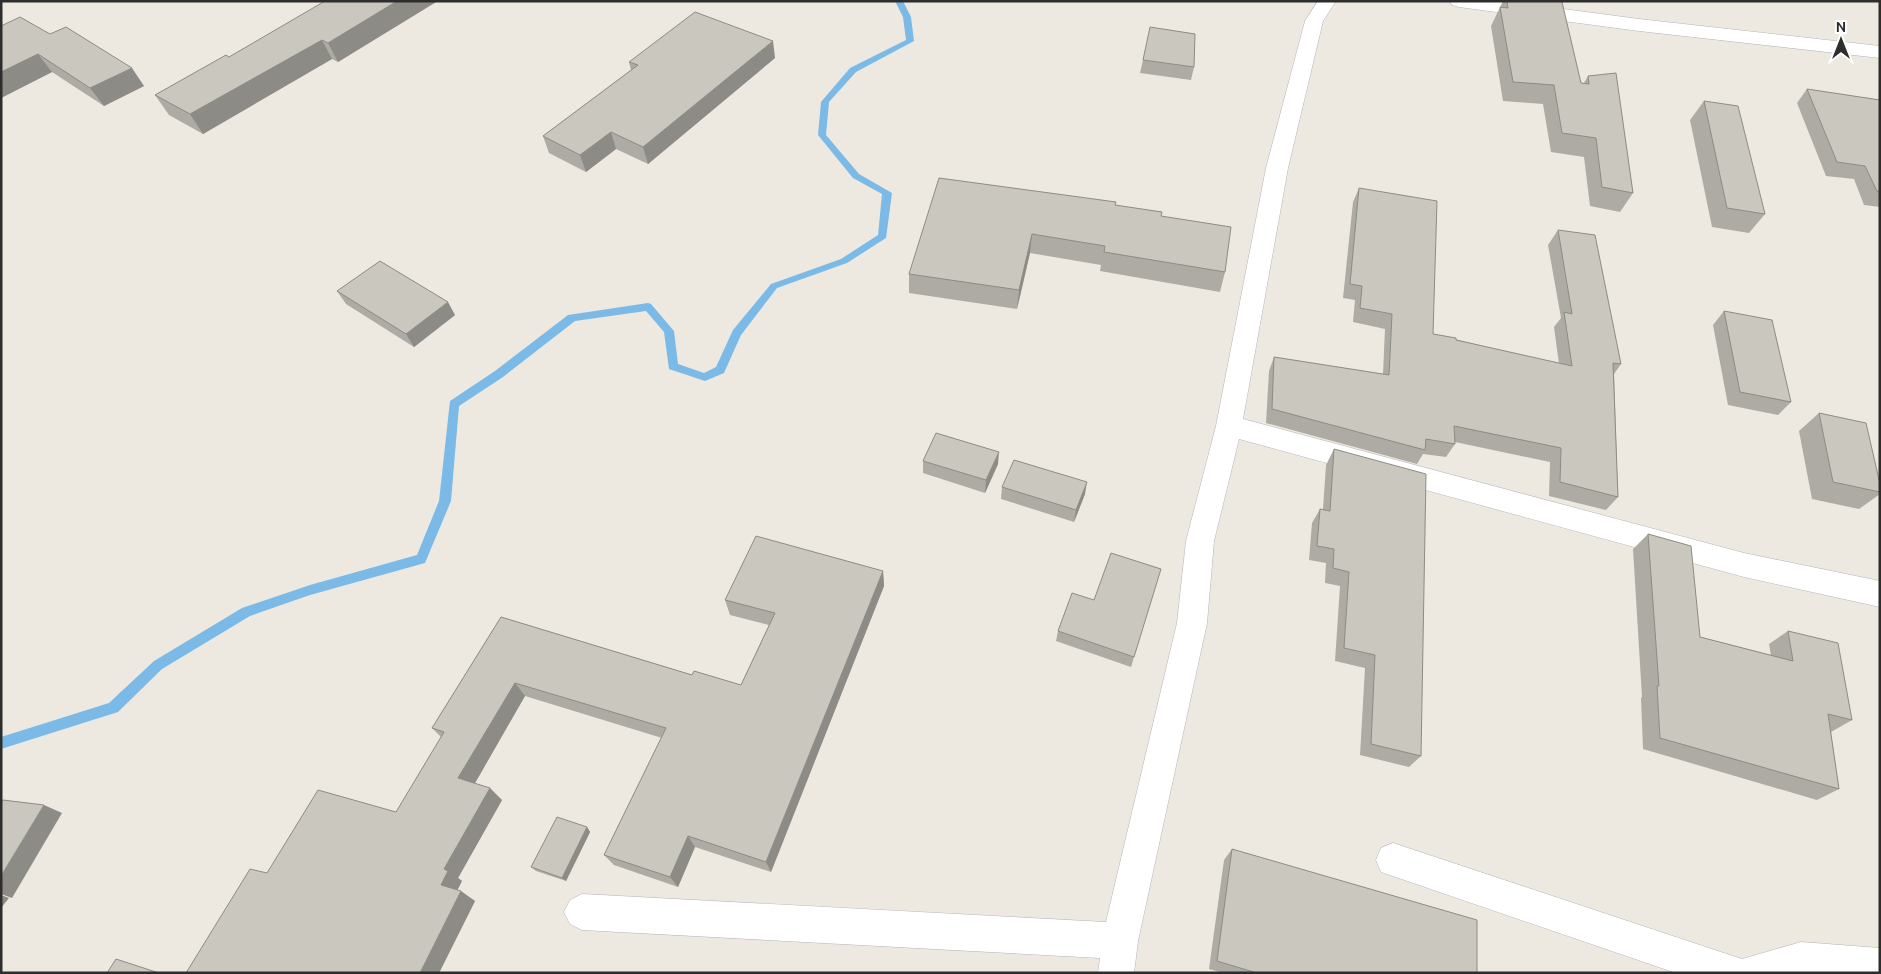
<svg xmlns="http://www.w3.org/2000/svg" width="1881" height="974" font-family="Ubuntu,sans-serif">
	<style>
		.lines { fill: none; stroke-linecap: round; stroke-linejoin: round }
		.stream { fill: #7bbae7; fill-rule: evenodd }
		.street-casing { stroke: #b3b4bf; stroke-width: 1 }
		.street { fill: #fff; fill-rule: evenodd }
		.wall { fill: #adaba3 }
		.shaded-wall { fill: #8d8b85 }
		.building { fill: #c9c7be; stroke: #8d8b85 }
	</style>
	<rect width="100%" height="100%" fill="#ede9e0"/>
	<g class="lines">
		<path class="stream" d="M895 1H903L911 17 914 41 856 72 829 102 826 135 859 174 892 193 886 238 847 263 777 288 741 335 724 373 705 381 669 369 664 332 646 311 575 321 503 377 459 406 451 501 425 563 310 595 250 616 162 669 118 712 1 749V737L109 703 154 661 242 608 310 585 417 555 439 501 450 401 495 371 568 315 648 303 651 304 674 331 678 364 704 373 716 367 733 330 771 284 841 259 878 235 882 194 853 178 818 135 821 102 850 68 906 40 903 17Z"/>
		<defs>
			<g id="street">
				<path d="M1318 1H1336L1323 21 1288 168 1243 419 1744 553 1880 581V607L1744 577 1239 439 1214 541 1207 623 1138 941 1134 973H1098L1100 958 582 930 570 924 564 912 570 900 582 894 1106 922 1177 623 1186 541 1216 426 1266 168 1305 21Z"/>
				<path d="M1450 1H1503L1639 19 1880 46V58L1639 31 1459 7 1452 5Z"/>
				<path d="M1393 843 1742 959 1801 942 1880 948V973H1676L1381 872 1376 860 1381 848Z"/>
			</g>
		</defs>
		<use href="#street" class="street-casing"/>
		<use href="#street" class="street"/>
	</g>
	<g class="wall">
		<path d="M1503 1H1553L1581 83H1584L1588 76 1633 193 1620 212 1590 206 1584 157 1551 152 1543 104 1503 101 1491 26Z"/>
		<path d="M436 2 338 62 332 59 203 134 169 115 155 95 229 57Z"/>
		<path d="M1 26 144 86 104 106 52 72 1 98Z"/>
		<path d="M775 58 648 164 616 149 586 172 549 153 543 136 631 70 629 62Z"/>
		<path d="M1143 60 1194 67 1191 80 1140 73Z"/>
		<path d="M1807 89 1880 100V207L1864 205 1854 179 1826 176 1797 103Z"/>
		<path d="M1704 101 1765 214 1749 233 1712 227 1690 120Z"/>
		<path d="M1359 188 1433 334 1559 364 1554 327 1561 318 1548 245 1558 230 1621 364 1614 374 1618 497 1606 510 1549 496 1550 462 1455 442V444L1446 457 1423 454 1417 464 1266 423 1269 371 1274 357 1383 374 1385 329 1353 322 1355 300 1343 298 1353 202Z"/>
		<path d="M1116 205 1161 216 1225 272 1220 292 1100 271 1101 265 1030 253 1017 309 909 293V274Z"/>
		<path d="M337 291 455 315 414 347 346 304Z"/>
		<path d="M1724 311 1791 402 1778 415 1728 405 1713 325Z"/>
		<path d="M1819 413 1880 484V494L1859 509 1812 499 1799 431Z"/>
		<path d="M1334 449 1421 756 1409 767 1360 755 1365 668 1335 661 1340 586 1325 583 1326 563 1309 560 1312 523 1320 509H1323L1326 465Z"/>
		<path d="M923 461 998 464 985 493 923 473Z"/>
		<path d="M1002 487 1085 494 1074 522 1001 499Z"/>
		<path d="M1648 534 1700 637 1771 655 1769 644 1788 631 1852 720 1831 732 1839 789 1817 800 1643 749 1641 698 1642 697 1633 549Z"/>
		<path d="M883 571 884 586 771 872 695 847 678 887 614 865 604 855 662 738 525 696 475 783 502 800 458 878 462 881 457 890 475 901 439 973H186L267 873 396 812 441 737 432 728 501 617 692 675 741 685 769 625 730 615 725 600Z"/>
		<path d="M1058 631 1134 657 1131 667 1056 641Z"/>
		<path d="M587 827 590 832 566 881 536 871 531 867Z"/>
		<path d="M1232 849 1477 973H1223L1209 969 1224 860Z"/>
	</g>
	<g class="shaded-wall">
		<path d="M397 1H435L436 2 338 62 328 43Z"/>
		<path d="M322 40 332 59 203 134 190 114Z"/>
		<path d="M773 41 775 58 648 164 643 147Z"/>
		<path d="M38 54 52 72 1 98V72Z"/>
		<path d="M132 68 144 86 104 106 90 88Z"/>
		<path d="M611 132 616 149 586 172 580 155Z"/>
		<path d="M1032 234 1030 253 1017 309 1019 290Z"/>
		<path d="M448 302 455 315 414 347 406 334Z"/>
		<path d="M999 452 998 464 985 493 986 480Z"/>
		<path d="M1087 482 1085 494 1074 522 1076 510Z"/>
		<path d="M883 571 884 586 771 872 766 862Z"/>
		<path d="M515 683 525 696 471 790 458 778Z"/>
		<path d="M490 788 502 800 458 878 462 881 455 895 441 885 444 869Z"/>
		<path d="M44 805 62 813 12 898 1 894V876Z"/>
		<path d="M587 827 590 832 566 881 562 878Z"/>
		<path d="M688 836 695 847 678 887 670 877Z"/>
		<path d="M461 891 475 901 439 973H420Z"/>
		<path d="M1 895 9 898 1 908Z"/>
	</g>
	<g class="building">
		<path d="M325 1H397L328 43 322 40 190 114 155 95 226 55 229 57Z"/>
		<path d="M1507 1H1553L1562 2 1581 83 1589 84 1588 76 1616 73 1633 193 1602 187 1596 138 1562 133 1554 85 1513 82 1500 7 1508 8Z"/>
		<path d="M695 12 773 41 643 147 611 132 580 155 543 136 638 65 629 62Z"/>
		<path d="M20 17 50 34 66 27 132 68 90 88 38 54 1 72V26Z"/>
		<path d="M1150 27 1195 34 1194 67 1143 60Z"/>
		<path d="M1807 89 1880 100V192L1877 191 1865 166 1837 162Z"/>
		<path d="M1704 101 1738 106 1765 214 1727 208Z"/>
		<path d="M939 178 1116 202 1115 205 1162 212 1161 216 1231 227 1225 272 1104 252 1105 246 1032 234 1019 290 909 274Z"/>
		<path d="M1359 188 1437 201 1433 334 1456 338V340L1572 366 1564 312 1572 314 1558 230 1595 235 1621 364 1613 363 1618 497 1560 482 1561 448 1454 426 1455 444 1426 439 1425 450 1272 409 1274 357 1389 375 1392 314 1360 308 1362 286 1350 284Z"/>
		<path d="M380 261 448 302 406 334 337 291Z"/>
		<path d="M1724 311 1772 320 1791 402 1740 392Z"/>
		<path d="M1819 413 1866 423 1880 484V492L1833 482Z"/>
		<path d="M936 433 999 452 986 480 923 461Z"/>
		<path d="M1334 449 1426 474 1421 756 1371 744 1375 655 1344 648 1349 572 1333 568 1334 549 1317 546 1320 509 1330 511Z"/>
		<path d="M1014 460 1087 482 1076 510 1002 487Z"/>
		<path d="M1648 534 1691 546 1700 637 1793 661 1788 631 1838 643 1852 720 1828 714 1839 789 1660 738 1657 686H1659Z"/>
		<path d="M756 536 883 571 766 862 688 836 670 877 604 855 666 728 515 683 458 778 490 788 444 869 448 871 441 885 461 891 420 973H186L250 869 267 873 318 790 396 812 444 732 432 728 501 617 692 675 694 671 741 685 775 613 725 600Z"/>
		<path d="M1111 553 1161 569 1134 657 1058 631 1072 593 1094 600Z"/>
		<path d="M3 800 44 805 1 876V803Z"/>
		<path d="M557 817 587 827 562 878 531 867Z"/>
		<path d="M1232 849 1477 920V973H1257L1217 961Z"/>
		<path d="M116 959 159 973H107Z"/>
	</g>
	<rect width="1881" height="974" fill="none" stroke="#2d2d2d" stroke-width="5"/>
	<g transform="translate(1841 40)" stroke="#ffffff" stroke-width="4" paint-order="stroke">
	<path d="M0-4L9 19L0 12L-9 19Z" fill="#2d2d2d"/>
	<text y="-8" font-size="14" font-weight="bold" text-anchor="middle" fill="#2d2d2d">N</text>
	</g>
</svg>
